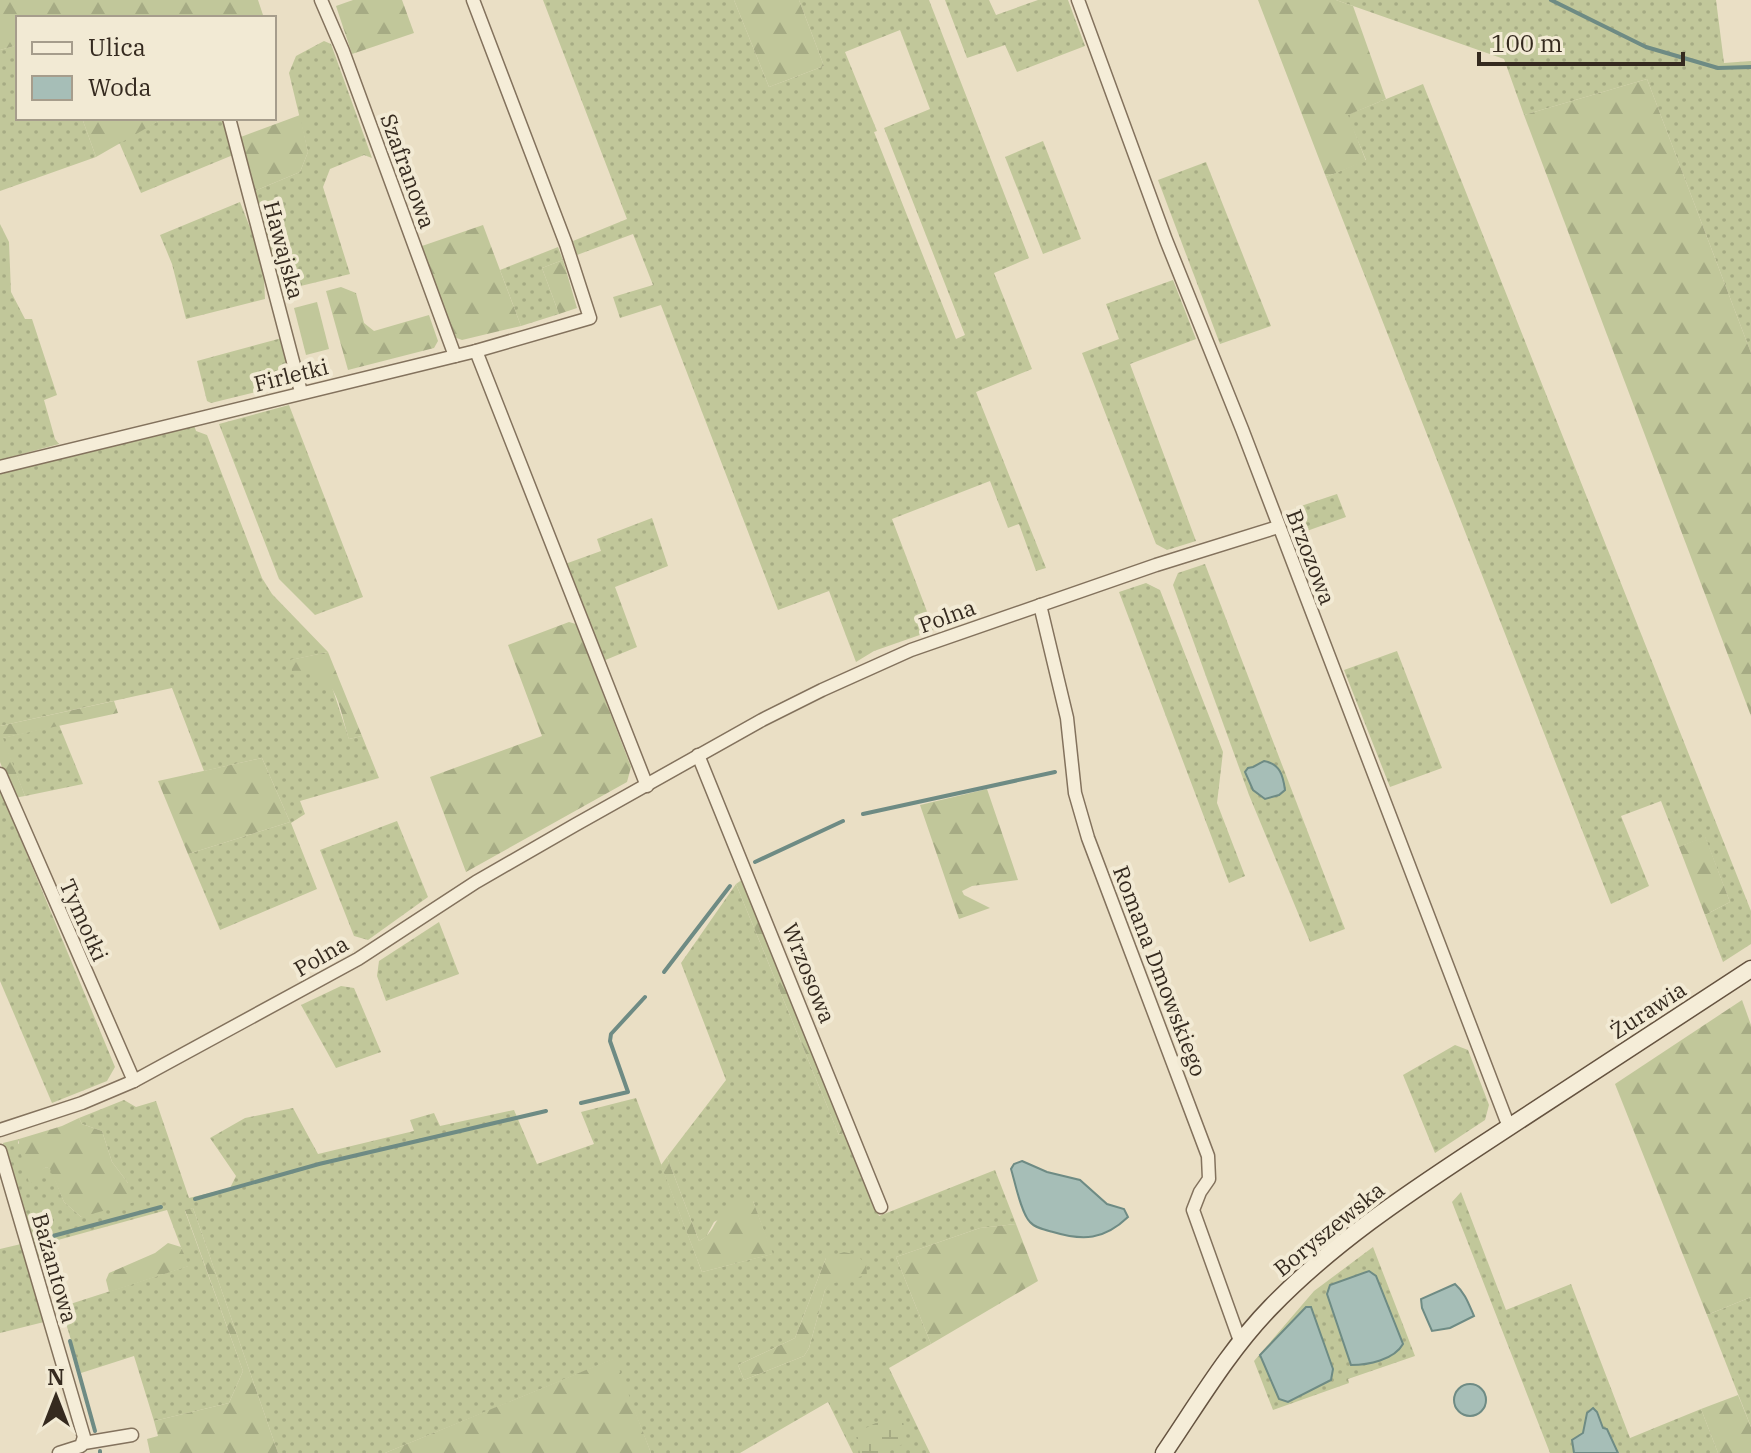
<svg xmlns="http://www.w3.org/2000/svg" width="1751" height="1453" font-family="'IBM Plex Serif',serif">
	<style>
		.grass { fill: url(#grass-dots); fill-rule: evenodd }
		.forest { fill: url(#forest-firs) }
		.wetland { fill: url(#wetland-marsh) }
		.pitch { fill: #c1c79a }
		.water { fill: #a6beb7; stroke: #6e8b84; stroke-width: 2 }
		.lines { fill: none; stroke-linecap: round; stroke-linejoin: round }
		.stream { stroke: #6e8b84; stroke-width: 4 }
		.street-casing { stroke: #83725d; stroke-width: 15 }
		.secondary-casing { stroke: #655340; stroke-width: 19 }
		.street { stroke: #f5edd8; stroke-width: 12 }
		.secondary { stroke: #f5edd8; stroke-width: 16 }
		.labels { text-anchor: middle; stroke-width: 8; stroke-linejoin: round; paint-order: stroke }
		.street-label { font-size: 22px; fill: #352a1f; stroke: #f2ead4 }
	</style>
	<defs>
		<pattern id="grass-dots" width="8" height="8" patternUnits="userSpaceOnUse" patternTransform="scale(2)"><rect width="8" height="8" fill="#c1c79a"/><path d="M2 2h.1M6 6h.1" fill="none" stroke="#a6ab84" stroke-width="1.8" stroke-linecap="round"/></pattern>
		<pattern id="forest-firs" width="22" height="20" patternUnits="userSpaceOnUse" patternTransform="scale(2)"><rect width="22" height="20" fill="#c1c79a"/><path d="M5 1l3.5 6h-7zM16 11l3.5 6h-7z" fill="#a6ab84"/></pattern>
		<pattern id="wetland-marsh" width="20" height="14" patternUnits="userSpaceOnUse" patternTransform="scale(2)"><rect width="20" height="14" fill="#c1c79a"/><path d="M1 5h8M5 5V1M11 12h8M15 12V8" fill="none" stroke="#a6ab84"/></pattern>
	</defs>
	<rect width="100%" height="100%" fill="#eadfc5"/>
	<g class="grass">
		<path d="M543 0H734L769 87 824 66 799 0H929L1029 258 994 273 1032 369 976 392 1046 568 1036 571 1019 524 1008 528 990 481 892 519 934 630 874 651 856 662 829 591 778 610 661 305 620 318 613 297 653 285 633 234 577 255 573 241 627 219ZM900 30 930 109 884 128 965 335 956 339 874 132 877 131 845 52Z"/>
		<path d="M945 0H989L996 15 1038 0H1068L1085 46 1017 72 1005 45 967 58Z"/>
		<path d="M1336 0H1716L1724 63 1751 61V353L1647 79 1524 115 1504 59Z"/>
		<path d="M324 41 331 44 372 158 364 155 330 169 323 187 350 274 280 291 252 192 300 172 308 152 289 73 296 56Z"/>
		<path d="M18 45V118H82L96 157 0 191V50Z"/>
		<path d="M1423 84 1751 911V944L1723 962 1705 915 1730 902 1705 837 1679 847 1661 801 1621 816 1649 886 1611 904 1326 177 1366 160 1347 115Z"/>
		<path d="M164 118H223L233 155 141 193 119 142Z"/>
		<path d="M1043 141 1081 239 1043 254 1005 157Z"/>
		<path d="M1206 162 1271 326 1220 344 1158 180Z"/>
		<path d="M240 202 263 261 265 299 186 319 172 264 160 235Z"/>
		<path d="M0 224 9 242 11 292 25 319H32L57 395 44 400 55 439 59 444 0 460Z"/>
		<path d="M558 247 563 260 542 268 559 314 521 326 500 270Z"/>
		<path d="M1173 280 1196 339 1130 364 1196 541 1167 550 1156 544 1082 353 1119 339 1106 304Z"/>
		<path d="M282 338 292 375 288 384 211 403 207 401 197 361Z"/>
		<path d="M289 405 363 597 315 615 279 579 219 424Z"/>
		<path d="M194 425 196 431 207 435 262 578 272 594 328 652 291 660 324 676 332 687 349 739 362 736 379 778 300 801 305 814 291 823 317 889 220 930 188 854 290 822 262 758 204 771 172 688 0 726V474Z"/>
		<path d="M1337 494 1346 517 1304 532 1295 508Z"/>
		<path d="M652 518 668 566 615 587 637 647 603 661 565 564 601 551 597 539Z"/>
		<path d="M1205 564 1345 929 1310 942 1249 795 1173 585 1178 573Z"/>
		<path d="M1146 583 1160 590 1223 752 1217 803 1245 876 1229 883 1119 592Z"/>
		<path d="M1397 651 1442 768 1390 787 1344 670Z"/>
		<path d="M59 725 83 784 25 796 2 738Z"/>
		<path d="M0 789 115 1067 107 1081 52 1103 0 981Z"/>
		<path d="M397 821 428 897 368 940 354 936 320 850Z"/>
		<path d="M736 884 839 1135 846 1132 879 1216 995 1170 1016 1224 980 1228 896 1257 931 1344 889 1368 930 1453H853L828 1402 740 1453H651L614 1359 385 1453H278L193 1208 185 1211 243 1371 229 1403 154 1421 134 1356 81 1373 61 1307 188 1266 167 1210 47 1243 45 1246 50 1260 39 1264 3 1143 19 1139 18 1143 41 1170 46 1167 51 1169 64 1202 81 1217 128 1183 112 1162 102 1131 82 1124 79 1118 124 1100 136 1107 156 1101 189 1198 230 1188 236 1176 210 1138 245 1118 293 1108 318 1154 414 1131 410 1120 434 1113 440 1126 514 1110 537 1164 594 1144 581 1112 636 1098 702 1272 772 1254 753 1201 714 1222 706 1237 699 1241 667 1157 726 1080 681 963ZM826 1258 829 1284 825 1290 809 1348 804 1356 744 1380 738 1365 795 1338Z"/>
		<path d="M439 922 459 974 386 1001 377 976 379 961Z"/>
		<path d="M341 986 354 988 381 1052 336 1068 301 1005Z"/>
		<path d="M1455 1045 1468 1050 1489 1105 1485 1120 1435 1153 1403 1075Z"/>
		<path d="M1461 1192 1506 1310 1571 1284 1630 1438 1701 1409 1718 1453H1550L1452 1202Z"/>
		<path d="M21 1244 44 1322 0 1333V1249Z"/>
		<path d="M1373 1247 1415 1356 1348 1379 1349 1383 1273 1410 1254 1361 1314 1291Z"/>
		<path d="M1751 1297V1427L1707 1315Z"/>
	</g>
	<g class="forest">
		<path d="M0 0H258L264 18H18V45L0 50Z"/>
		<path d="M353 0H402L414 33 352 54 336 6Z"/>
		<path d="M734 0H799L824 66 769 87Z"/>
		<path d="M1258 0H1336L1353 6 1386 99 1348 115 1366 161 1326 177Z"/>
		<path d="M1647 79 1751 353V716L1524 115Z"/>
		<path d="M300 115 308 152 300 172 252 192 238 138Z"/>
		<path d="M82 118H164L96 157Z"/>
		<path d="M483 225 521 326 462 340 454 337 422 246Z"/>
		<path d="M563 260 577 308 559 314 542 268Z"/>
		<path d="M341 287 356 293 364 323 374 331 429 315 438 341 434 348 348 370 326 291Z"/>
		<path d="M569 622 576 624 631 767 627 782 466 872 430 777 542 736 508 645Z"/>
		<path d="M328 652 362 736 349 739C338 704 337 668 292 671L290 660Z"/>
		<path d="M114 701 118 713 3 738 25 796 14 798 0 762V726Z"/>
		<path d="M262 758 290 822 188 854 158 781Z"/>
		<path d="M987 789 1018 880 972 886 962 891 964 895 990 908 959 919 920 805Z"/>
		<path d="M1705 836 1730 902 1705 915 1679 847Z"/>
		<path d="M743 879 846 1132 839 1135 736 884Z"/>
		<path d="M1742 1000 1751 1025V1297L1707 1315 1615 1084Z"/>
		<path d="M79 1118 82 1124 102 1131 112 1162 128 1183 135 1202 81 1217 64 1202 50 1169 46 1167 41 1171 36 1181 29 1183 19 1147V1139L62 1126Z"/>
		<path d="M667 1157 699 1241C720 1231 712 1207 748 1198L753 1201 773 1254 702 1272 661 1165Z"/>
		<path d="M193 1208 278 1453H150L147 1439 158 1436 154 1421 229 1403 243 1371 185 1210Z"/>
		<path d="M1016 1224 1038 1281 931 1344 896 1257 980 1228Z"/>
		<path d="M168 1243 181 1247 189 1266 109 1292 106 1280 109 1273 155 1253Z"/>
		<path d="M844 1252 857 1255 866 1264 867 1275 830 1284 825 1290 809 1348 804 1356 744 1380 738 1365 795 1338 826 1258Z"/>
		<path d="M615 1358 651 1453H385Z"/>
		<path d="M1738 1395 1751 1427V1453H1718L1701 1409Z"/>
	</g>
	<path class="wetland" d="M889 1416H897L903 1421 907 1442 886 1453H860L856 1436 864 1429Z"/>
	<path class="pitch" d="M317 302 329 349 306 355 294 308Z"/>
	<g class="water">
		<path d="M1264 761C1280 764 1283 775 1285 790L1279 795 1265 799 1253 790 1245 772 1248 768 1253 767Z"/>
		<path d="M1022 1161 1047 1172 1080 1180 1107 1204 1124 1209 1128 1217C1104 1240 1083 1241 1053 1232 1045 1230 1035 1228 1030 1222 1021 1213 1015 1182 1011 1169L1014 1164Z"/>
		<path d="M1369 1271 1376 1276 1403 1344C1394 1360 1368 1365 1351 1365L1327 1294 1330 1285Z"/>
		<path d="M1455 1284C1465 1293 1468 1302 1474 1316L1450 1328 1432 1331 1422 1308 1421 1299Z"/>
		<path d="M1306 1307H1311L1333 1369 1331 1380 1288 1402 1279 1399 1260 1355Z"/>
		<circle cx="1470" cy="1400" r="16"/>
		<path d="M1593 1408 1597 1412 1603 1428 1607 1429 1618 1453H1574L1572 1440 1583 1433 1587 1413Z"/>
	</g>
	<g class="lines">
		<g class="stream">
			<path d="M1551 0 1646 47 1718 68 1751 67"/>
			<path d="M863 814 1055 772"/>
			<path d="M755 862 843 821"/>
			<path d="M664 972 730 886"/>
			<path d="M581 1103 628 1092 610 1041 611 1034 645 997"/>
			<path d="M195 1199 319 1164 546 1111"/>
			<path d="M45 1256V1241L49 1237 161 1207"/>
			<path d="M53 1281 63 1317"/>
			<path d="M70 1341 95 1431"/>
			<path d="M100 1451V1453"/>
		</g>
		<defs>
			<g id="street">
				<path d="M321 0 343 51 455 356"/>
				<path d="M1078 0 1166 240 1242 429 1509 1127"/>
				<path d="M229 118 301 392"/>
				<path d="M476 351 647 786"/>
				<path d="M0 467 476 351 590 318 566 244 473 0"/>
				<path d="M1040 605 1067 718 1075 793 1088 838 1208 1156 1209 1179 1200 1192 1193 1210 1240 1341"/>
				<path d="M698 755 881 1207"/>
				<path d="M0 774 134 1081"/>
				<path d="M0 1130 82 1103 134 1081 358 959 476 882 575 825 762 720 822 690 911 650 1156 565 1278 527"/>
				<path d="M0 1151 84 1437 81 1446 59 1453"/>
				<path d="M84 1443 132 1435"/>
			</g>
			<path id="secondary" d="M1164 1453C1198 1403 1229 1350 1271 1307 1332 1244 1404 1196 1477 1148 1568 1088 1660 1029 1751 969"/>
		</defs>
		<use href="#street" class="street-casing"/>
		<use href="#secondary" class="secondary-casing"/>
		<use href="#street" class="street"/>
		<use href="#secondary" class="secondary"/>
	</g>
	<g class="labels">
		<g class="street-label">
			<text transform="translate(408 171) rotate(70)" y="8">Szafranowa</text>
			<text transform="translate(284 250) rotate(75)" y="8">Hawajska</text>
			<text transform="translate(291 375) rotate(-14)" y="8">Firletki</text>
			<text transform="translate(1311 557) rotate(69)" y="8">Brzozowa</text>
			<text transform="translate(947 616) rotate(-20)" y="8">Polna</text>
			<text transform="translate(84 920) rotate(66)" y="8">Tymotki</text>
			<text transform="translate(321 956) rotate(-30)" y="8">Polna</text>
			<text transform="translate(1160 971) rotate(69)" y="8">Romana Dmowskiego</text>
			<text transform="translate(809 973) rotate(68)" y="8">Wrzosowa</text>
			<text transform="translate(1648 1010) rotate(-33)" y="8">Żurawia</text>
			<text transform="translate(1329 1229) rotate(-39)" y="8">Boryszewska</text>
			<text transform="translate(55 1268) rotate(74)" y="8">Bażantowa</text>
		</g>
	</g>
	<rect x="16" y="16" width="260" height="104" fill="#f2ead4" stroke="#a69d8c" stroke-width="2"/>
	<rect x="32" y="42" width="40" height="12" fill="#f5edd8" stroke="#a69d8c" stroke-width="2"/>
	<text x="88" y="56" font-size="24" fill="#352a1f">Ulica</text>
	<rect x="32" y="76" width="40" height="24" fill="#a6beb7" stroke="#a69d8c" stroke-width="2"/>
	<text x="88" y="96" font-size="24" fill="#352a1f">Woda</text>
	<g transform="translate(56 1397)" stroke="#f2ead4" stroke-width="6" paint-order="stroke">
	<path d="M0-6L14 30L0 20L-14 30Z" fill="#352a1f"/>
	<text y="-12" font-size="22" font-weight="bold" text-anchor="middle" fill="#352a1f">N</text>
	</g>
	<path d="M1479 52v12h204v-12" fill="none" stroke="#352a1f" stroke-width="4"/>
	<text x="1491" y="52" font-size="24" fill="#352a1f" stroke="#f2ead4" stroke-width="6" paint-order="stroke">100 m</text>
</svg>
